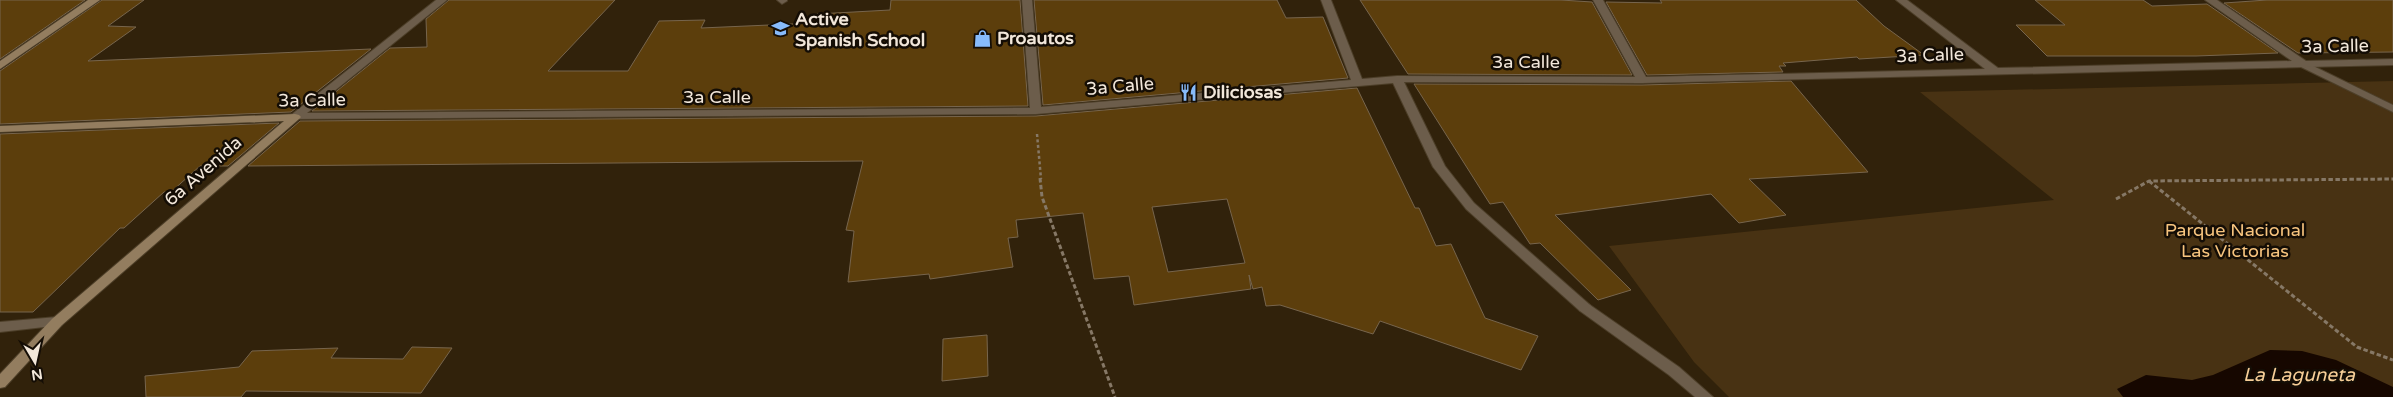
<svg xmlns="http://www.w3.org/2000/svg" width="2393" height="397" font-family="'Varela Round',sans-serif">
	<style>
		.green { fill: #483213 }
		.water { fill: #160700 }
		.building { fill: #5c3e0c; stroke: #77654d; fill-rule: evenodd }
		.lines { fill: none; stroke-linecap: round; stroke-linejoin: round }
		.lane-casing { stroke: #4c3e28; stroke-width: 2 }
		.street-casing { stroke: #4c3e28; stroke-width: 2 }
		.secondary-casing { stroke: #4c3e28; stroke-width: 2 }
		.path-far1 { stroke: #867866; stroke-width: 2.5; stroke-dasharray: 3 2.5; stroke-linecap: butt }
		.path { stroke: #867866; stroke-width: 3; stroke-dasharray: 4.5 2.5; stroke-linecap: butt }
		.lane { fill: #6c5d4b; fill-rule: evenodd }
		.street { fill: #6c5d4b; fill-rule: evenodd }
		.secondary { fill: #937d5f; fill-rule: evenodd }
		.labels { text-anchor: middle; stroke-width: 5; stroke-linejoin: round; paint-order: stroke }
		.poi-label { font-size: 18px; font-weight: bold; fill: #f2e7da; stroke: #140d05; text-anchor: start }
		.street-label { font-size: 18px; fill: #f2e7da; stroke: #140d05 }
		.park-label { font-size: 18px; fill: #f7c47e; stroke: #140d05 }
		.water-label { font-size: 19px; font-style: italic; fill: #f8cf98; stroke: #140d05 }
	</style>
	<rect width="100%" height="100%" fill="#31220b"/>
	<path class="green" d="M2393 81V397H1729L1694 362 1609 246 2054 200 1920 92Z"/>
	<path class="water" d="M2270 350 2302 351 2336 360 2393 387V397H2123L2117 389 2146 375 2192 380 2213 375Z"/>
	<g class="building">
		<path d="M0 0H85L0 59Z"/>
		<path d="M102 0H144L108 26 136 27 88 61 371 49 291 112 0 124V71Z"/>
		<path d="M449 0H615L548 71H628L659 21 705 20 701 28 815 23 817 14 890 10 891 0H1020L1028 106 312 111 390 48 427 47 426 19Z"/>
		<path d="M1034 0H1277L1286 18 1323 17 1348 78 1043 105Z"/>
		<path d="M1360 0H1561L1592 2 1632 75 1408 74Z"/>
		<path d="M1660 0H1856L1884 26 1924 55 1859 59 1857 57 1783 63 1786 66H1779L1783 72 1647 75 1606 2 1662 3Z"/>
		<path d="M2035 0H2143L2152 6 2207 4 2278 53 2196 56H2047L2016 25H2065Z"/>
		<path d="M2267 0H2393V52L2298 53 2224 3Z"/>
		<path d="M1791 81 1868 172 1749 179 1786 215 1739 223 1711 194 1555 215 1631 290 1598 300 1540 243 1530 244 1503 202 1490 204 1414 84 1642 85Z"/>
		<path d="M1357 88 1415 208H1419L1436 246 1451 244 1485 318 1538 336 1521 370 1380 321 1373 334 1280 305 1266 306 1262 287 1253 289 1249 275 1251 289 1134 305 1129 276 1094 279 1083 213 1016 220 1018 237 1008 238 1013 267 930 279 929 274 848 282 854 231 846 230 863 161 248 166 300 121 1036 116ZM1227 199 1245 263 1168 272 1152 207Z"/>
		<path d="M279 123 228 166H200L171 192H164L124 228H120L33 312H0V134Z"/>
		<path d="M987 335 988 376 942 381 943 339Z"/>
		<path d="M412 347 452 348 421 393 246 391 241 397H146L145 376 239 367 252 351 338 348 331 358 403 359Z"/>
	</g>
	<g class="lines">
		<defs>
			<g id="lane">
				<path d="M777 0H787V1L782 4Z"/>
				<path d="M2303 61 2393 105V112L2299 66 2298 64 2299 62Z"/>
				<path d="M1585 303 1590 305 1679 367 1713 397H1695L1669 375 1580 311 1578 308 1580 305Z"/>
			</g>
			<g id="street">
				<path d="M436 0H447L307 113 1030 108 1022 0H1032L1041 107 1351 80 1321 0H1331L1362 79 1397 76 1635 77 1593 0H1603L1646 77 1985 69 1896 0H1907L1998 68 2292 61 2205 0H2217L2306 61 2393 59V65L1642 83 1404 82 1445 166 1474 203 1590 305 1592 308 1590 311H1580L1466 209 1433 167 1393 83 1036 114 291 119 289 117 291 115Z"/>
				<path d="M57 317 62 319 64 322 62 325 0 332V322Z"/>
			</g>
			<g id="secondary">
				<path d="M88 0H100L0 69V61Z"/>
				<path d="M295 114 299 115 301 117 299 119 62 325 5 387 0 388V374L52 319 284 121 0 132V126Z"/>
			</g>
		</defs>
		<use href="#lane" class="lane-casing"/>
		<use href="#street" class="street-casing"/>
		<use href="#secondary" class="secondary-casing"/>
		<path class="path-far1" d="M1037 134 1041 179"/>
		<g class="path">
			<path d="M1040 178 1042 197 1115 397"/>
			<path d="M2149 181 2357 347 2393 360"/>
			<path d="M2116 199 2149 181 2393 179"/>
		</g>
		<use href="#lane" class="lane"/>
		<use href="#street" class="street"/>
		<use href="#secondary" class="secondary"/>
	</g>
	<defs>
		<symbol id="school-bare" viewBox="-9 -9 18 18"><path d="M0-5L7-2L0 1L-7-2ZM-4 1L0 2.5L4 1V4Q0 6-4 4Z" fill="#87bbfb" stroke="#140d05" stroke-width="2.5" paint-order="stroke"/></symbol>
		<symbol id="shop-bare" viewBox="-9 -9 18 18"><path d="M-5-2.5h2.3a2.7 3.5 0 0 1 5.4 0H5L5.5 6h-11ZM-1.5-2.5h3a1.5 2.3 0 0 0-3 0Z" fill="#87bbfb" stroke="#140d05" stroke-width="2.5" paint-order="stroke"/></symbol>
		<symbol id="restaurant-bare" viewBox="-9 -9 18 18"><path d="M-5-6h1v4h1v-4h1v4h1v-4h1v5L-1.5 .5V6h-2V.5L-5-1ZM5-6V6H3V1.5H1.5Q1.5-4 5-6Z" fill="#87bbfb" stroke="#140d05" stroke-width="2.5" paint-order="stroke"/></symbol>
	</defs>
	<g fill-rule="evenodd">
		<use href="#school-bare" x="768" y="16" width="25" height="25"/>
		<use href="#shop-bare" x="970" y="26" width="25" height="25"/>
		<use href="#restaurant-bare" x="1176" y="80" width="25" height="25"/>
	</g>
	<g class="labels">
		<g class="poi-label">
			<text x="795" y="25">Active<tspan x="795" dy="21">Spanish School</tspan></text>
			<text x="997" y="44">Proautos</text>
			<text x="1203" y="98">Diliciosas</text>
		</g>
		<g class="street-label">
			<text transform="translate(2335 46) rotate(-1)" y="6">3a Calle</text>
			<text transform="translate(1930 55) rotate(-2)" y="6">3a Calle</text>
			<text x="1526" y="68">3a Calle</text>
			<text transform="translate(1120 86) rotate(-5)" y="6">3a Calle</text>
			<text x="717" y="103">3a Calle</text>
			<text transform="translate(312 100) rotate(-1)" y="6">3a Calle</text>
			<text transform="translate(203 171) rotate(-41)" y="6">6a Avenida</text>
		</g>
		<g class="park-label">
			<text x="2235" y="236">Parque Nacional<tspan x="2235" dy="21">Las Victorias</tspan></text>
		</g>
		<g class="water-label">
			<text x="2299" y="381">La Laguneta</text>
		</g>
	</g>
	<g transform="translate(35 362) rotate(171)" stroke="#140d05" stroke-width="4" paint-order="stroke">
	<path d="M0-4L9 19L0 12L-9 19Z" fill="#f2e7da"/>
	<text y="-8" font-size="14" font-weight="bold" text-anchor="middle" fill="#f2e7da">N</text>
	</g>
</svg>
